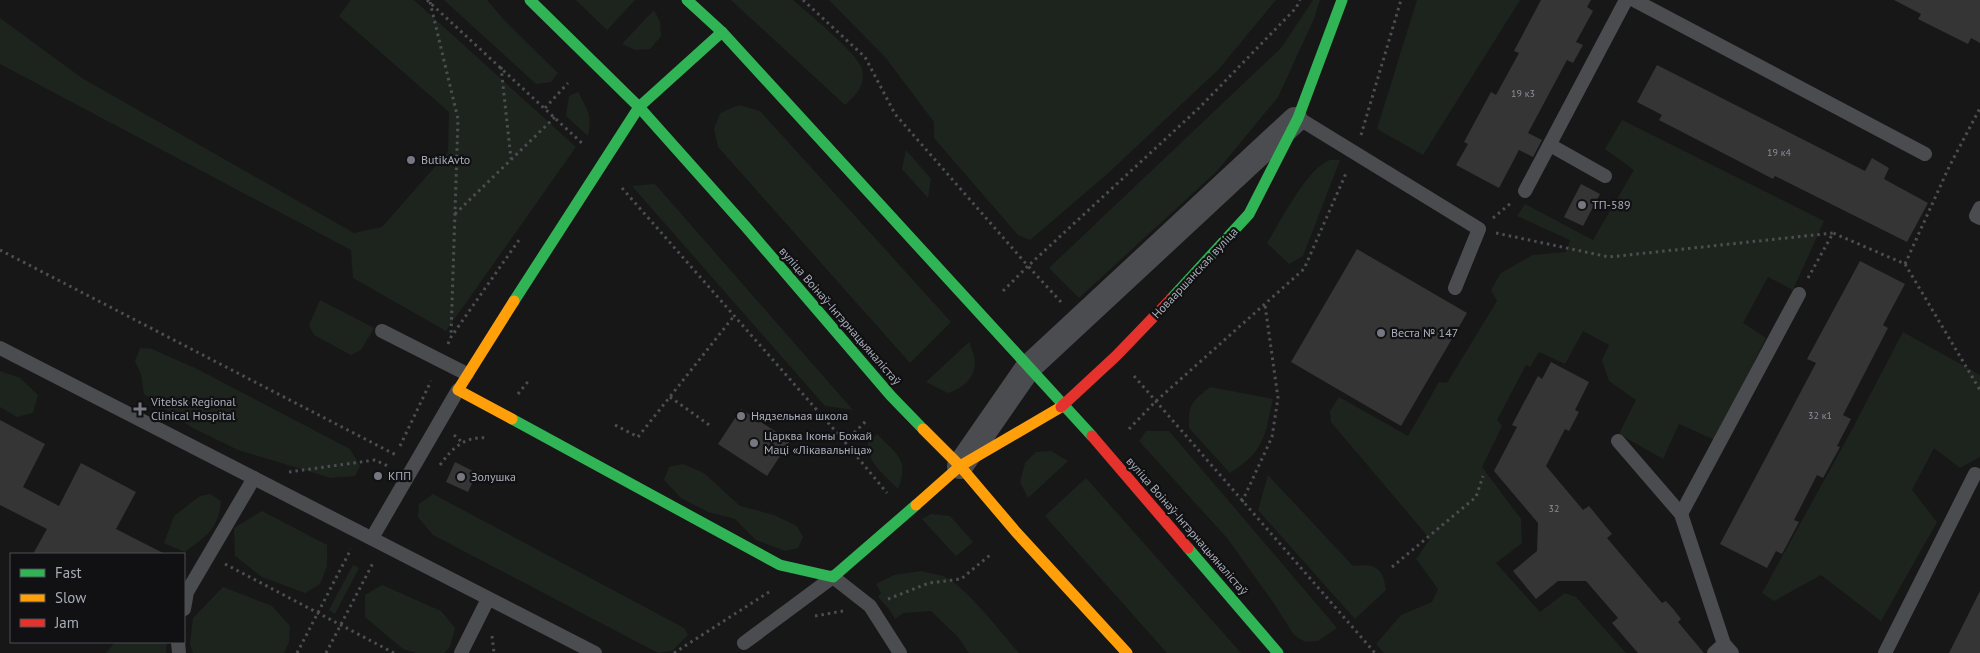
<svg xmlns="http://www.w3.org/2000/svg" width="1980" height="653" font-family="'PT Sans',sans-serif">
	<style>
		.green { fill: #1d241e }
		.building { fill: #353536 }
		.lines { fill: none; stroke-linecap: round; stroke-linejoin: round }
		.path { stroke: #4d4e52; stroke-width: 3; stroke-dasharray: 2.5 4; stroke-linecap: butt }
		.lane { stroke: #4b4c50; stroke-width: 14 }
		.street { stroke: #4b4c50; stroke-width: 26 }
		.fast { stroke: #30b455; stroke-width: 11 }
		.slow { stroke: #ff9f0a; stroke-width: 11 }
		.jam { stroke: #e5322d; stroke-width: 11 }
		.poi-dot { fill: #757880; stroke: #111113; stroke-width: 2 }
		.labels { text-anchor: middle; stroke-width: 4.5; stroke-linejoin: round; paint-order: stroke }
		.number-label { font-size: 10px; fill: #8b8f98 }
		.poi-label { font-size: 12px; fill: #a8adb8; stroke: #111113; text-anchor: start }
		.street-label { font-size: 12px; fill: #a8adb8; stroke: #111113 }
	</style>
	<rect width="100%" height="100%" fill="#171717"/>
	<g class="green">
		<path d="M351 0H414L576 147 446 331 353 278 351 250 0 64V18L82 78 354 233 382 227 448 152 449 112 339 16Z"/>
		<path d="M444 0H487L505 21 558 73 551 82 536 84Z"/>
		<path d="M576 0H635L607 30Z"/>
		<path d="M731 0H793C807 13 858 53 862 69 866 85 856 95 845 105Z"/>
		<path d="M829 0H1276L1218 70 1105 176 1030 240 1018 235 934 138V122L885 57Z"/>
		<path d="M1313 0H1320L1314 19 1278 97 1217 171 1079 298 1049 268 1281 48Z"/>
		<path d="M1417 0H1520L1423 155 1377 129Z"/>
		<path d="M654 10 660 22 661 36 650 49 635 50 622 44Z"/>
		<path d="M578 92C587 109 593 116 588 136L566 116 569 96Z"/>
		<path d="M739 105 760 111 951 322 910 363 718 147 714 129 720 113Z"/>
		<path d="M1622 120 1824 221 1793 290 1768 277 1743 323 1766 338 1715 440 1679 424 1663 459 1619 434 1636 400 1609 381 1602 360 1609 345 1583 331 1565 364 1539 352 1530 367 1526 365 1497 420 1502 426 1482 467 1521 519 1522 543 1496 563 1540 612 1565 593 1576 597 1626 653H1384L1376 644 1401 615 1432 602 1438 589 1416 559 1430 539 1331 422 1330 411 1339 397 1408 436 1439 382 1447 383 1497 301 1491 290 1501 273 1533 255 1566 252 1570 240 1517 216 1525 204 1593 240 1634 170 1605 149Z"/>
		<path d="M906 150 931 179 928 198 902 169Z"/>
		<path d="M1330 160H1340L1303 256 1289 264 1267 243C1280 222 1308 167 1330 160Z"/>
		<path d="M655 184 853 410 825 406 632 186Z"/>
		<path d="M320 300 374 328 361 350 351 355 314 335 309 325Z"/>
		<path d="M1903 332 1980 375V457L1960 468 1934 448 1912 490 1937 522 1881 621 1821 575 1774 601 1762 593 1848 437Z"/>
		<path d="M969 342C971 348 975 356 975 362 975 378 962 389 948 393L926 382Z"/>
		<path d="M140 348 152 349 197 369 350 449 360 466 355 476 331 478 238 450 191 427 144 394 141 374 135 361Z"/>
		<path d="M0 371 20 378 38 395 33 413 17 417 0 407Z"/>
		<path d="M1210 387 1273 399C1264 437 1266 450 1230 473L1189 428C1188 403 1192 402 1210 387Z"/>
		<path d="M1146 431H1169L1337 628 1318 641 1305 642 1294 635 1273 602 1227 538 1139 441Z"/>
		<path d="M877 434C896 454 910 459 898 489 885 475 866 462 868 442Z"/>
		<path d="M1051 451 1068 461 1028 498 1020 482 1025 463 1036 452Z"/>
		<path d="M683 464 704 473 740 506 774 515 797 526 803 537 798 548 785 551 756 540 735 519 708 512 681 498 664 480 669 467Z"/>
		<path d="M1268 475 1353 566C1375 563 1383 567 1386 590L1355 619 1258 510Z"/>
		<path d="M1086 478 1241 653H1167L1045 516Z"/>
		<path d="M210 494 221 501C218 530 206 536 185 552L164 543 174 516 200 496Z"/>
		<path d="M433 494 684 628 688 635 672 651 658 653 433 535 418 517 419 504Z"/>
		<path d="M262 511 327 545V566L320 584 305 593 262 577 235 556 234 528Z"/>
		<path d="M931 514 950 516 973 542 956 556 922 519Z"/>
		<path d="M353 565 359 568 335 614 329 610Z"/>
		<path d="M921 571C928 573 936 574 943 576 964 584 1003 635 1019 653H969L958 637 931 611 903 613 895 619 890 610 878 597 881 593 876 584 894 575Z"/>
		<path d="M382 585 441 611 455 628 450 647 444 653H416L403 649 365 617V595Z"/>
		<path d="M223 587 272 606 290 626 289 642 284 653H193L190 644 193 618Z"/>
		<path d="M115 642H167L166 653H106Z"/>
	</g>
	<g class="building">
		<path d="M1541 0H1591L1587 7 1593 11 1576 42 1583 45 1573 63 1567 60 1528 133 1542 140 1533 157 1519 150 1499 188 1456 165 1468 144 1464 142 1491 92 1496 95 1519 53 1514 51Z"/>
		<path d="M1894 0H1980V43L1971 38 1968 44 1918 19 1921 14Z"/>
		<path d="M1657 65 1865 171 1872 158 1889 168 1884 179 1928 203 1907 242 1775 176 1773 179 1659 120 1662 115 1637 102Z"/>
		<path d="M1581 184 1600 194 1583 226 1564 217Z"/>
		<path d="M1357 249 1467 313 1401 426 1291 362Z"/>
		<path d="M1860 261 1905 284 1883 325 1888 328 1843 415 1851 419 1837 446 1840 447 1823 478 1817 475 1794 520 1799 522 1782 554 1776 551 1767 568 1720 544 1816 363 1807 359Z"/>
		<path d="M1551 362 1589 382 1575 410 1579 412 1569 431 1565 429 1546 466 1583 510 1589 506 1612 534 1607 538 1662 603 1666 601 1674 610 1681 619 1678 622 1704 653H1638L1612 623 1618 618 1586 581H1558L1536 599 1513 571 1537 551 1538 523 1494 471 1517 427 1512 425 1538 376 1542 379Z"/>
		<path d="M741 409 790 441 767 476 718 444Z"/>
		<path d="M0 420 45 444 23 487 59 506 81 463 136 492 116 529 165 554H33L47 529 0 505Z"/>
		<path d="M455 462 477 473 468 492 446 482Z"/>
		<path d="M1980 591V653H1949Z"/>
	</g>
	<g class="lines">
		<g class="path">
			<path d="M427 0 584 145"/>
			<path d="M803 0 865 57 895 114 1028 266 1003 291"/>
			<path d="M430 2 458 119 451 335"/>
			<path d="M501 67 511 159"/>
			<path d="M545 108 568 83"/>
			<path d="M1361 135 1401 0"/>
			<path d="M622 188 845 442 887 493"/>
			<path d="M455 214 555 117"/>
			<path d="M1493 218 1511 203"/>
			<path d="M1496 233 1609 257 1833 233"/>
			<path d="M0 250 396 455"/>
			<path d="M1905 264 1949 167 1980 108"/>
			<path d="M1808 278 1833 233 1905 264 1980 390"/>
			<path d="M1061 302 1028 266 1199 108 1296 8 1300 0"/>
			<path d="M448 344 451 337 519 240"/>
			<path d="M1134 376 1375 653"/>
			<path d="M518 394 530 379"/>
			<path d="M670 397 712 427"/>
			<path d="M615 425 638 437 734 316"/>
			<path d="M1129 429 1155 402 1304 269 1347 171"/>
			<path d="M454 435 463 443"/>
			<path d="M845 442 866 421"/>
			<path d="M400 446 431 381"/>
			<path d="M440 465C453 447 465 436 488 438"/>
			<path d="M289 472 375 460 390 467"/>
			<path d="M1242 502 1272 437 1278 398 1265 305"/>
			<path d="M225 564 394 653"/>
			<path d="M1392 567 1476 497 1483 476"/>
			<path d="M888 599 929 583 961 579 990 555"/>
			<path d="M815 616 843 611"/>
			<path d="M492 636 494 653"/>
			<path d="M297 653 351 549"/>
			<path d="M326 653 374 561"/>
			<path d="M674 653 772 590"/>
		</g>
		<g class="lane">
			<path d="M1634 0 1925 154"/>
			<path d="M1298 118 1479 229 1455 288"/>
			<path d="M1550 145 1605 176"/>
			<path d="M1525 191 1626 0"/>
			<path d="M1980 208 1976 216 1980 218"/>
			<path d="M382 331 467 374"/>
			<path d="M0 348 595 653"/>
			<path d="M1618 441 1681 514 1724 644 1732 653"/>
			<path d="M1681 514 1799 294"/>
			<path d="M372 538 458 390"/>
			<path d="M184 609 187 592 254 478"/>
			<path d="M178 642 179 653"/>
			<path d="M744 643 833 577 870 606 900 653"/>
			<path d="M461 653 488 599"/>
			<path d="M1714 653 1724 644"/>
			<path d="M1885 653 1975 474"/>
		</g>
		<path class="street" d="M960 466 1028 368 1295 120"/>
		<g class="fast">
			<path d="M530 0 639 107 746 227 891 396 923 429"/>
			<path d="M687 0 722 32 1092 436"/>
			<path d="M1171 299 1249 214 1298 118 1342 0"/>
			<path d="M514 301 639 107 722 32"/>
			<path d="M512 419 780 565 833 577 916 505"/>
			<path d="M1188 548 1278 653"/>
		</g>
		<g class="slow">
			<path d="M512 419 458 390 514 301"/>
			<path d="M923 429 960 466 1016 532 1127 653"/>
			<path d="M916 505 960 466 1061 407"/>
		</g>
		<g class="jam">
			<path d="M1061 407 1116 356 1171 299"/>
			<path d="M1092 436 1188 548"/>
		</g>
	</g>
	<g class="poi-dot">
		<circle cx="411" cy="160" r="5"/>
		<circle cx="1582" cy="205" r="5"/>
		<circle cx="1381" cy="333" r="5"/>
		<path d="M137.5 401.5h5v5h5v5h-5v5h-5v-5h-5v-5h5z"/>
		<circle cx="741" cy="416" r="5"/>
		<circle cx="754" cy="443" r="5"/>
		<circle cx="378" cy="476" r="5"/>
		<circle cx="461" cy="477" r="5"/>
	</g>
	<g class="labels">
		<g class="number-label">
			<text x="1523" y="97">19 к3</text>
			<text x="1779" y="156">19 к4</text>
			<text x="1820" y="419">32 к1</text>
			<text x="1554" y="512">32</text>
		</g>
		<g class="poi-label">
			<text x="421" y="164">ButikAvto</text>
			<text x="1592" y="209">ТП-589</text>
			<text x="1391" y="337">Веста № 147</text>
			<text x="151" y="406">Vitebsk Regional<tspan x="151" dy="14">Clinical Hospital</tspan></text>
			<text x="751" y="420">Нядзельная школа</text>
			<text x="764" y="440">Царква Іконы Божай<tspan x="764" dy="14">Маці «Лікавальніца»</tspan></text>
			<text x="388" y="480">КПП</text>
			<text x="471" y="481">Золушка</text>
		</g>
		<g class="street-label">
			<text transform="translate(1195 273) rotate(-47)" y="4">Новааршанская вуліца</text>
			<text transform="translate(840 316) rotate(49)" y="4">вуліца Воінаў-Інтэрнацыяналістаў</text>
			<text transform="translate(1187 526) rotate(49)" y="4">вуліца Воінаў-Інтэрнацыяналістаў</text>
		</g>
	</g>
	<rect x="10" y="553" width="175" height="90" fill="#111113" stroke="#4d4f55"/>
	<rect x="20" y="569" width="25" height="8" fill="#30b455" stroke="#4d4f55"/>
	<text x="55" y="578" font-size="15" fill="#a8adb8">Fast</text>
	<rect x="20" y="594" width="25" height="8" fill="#ff9f0a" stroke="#4d4f55"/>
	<text x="55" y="603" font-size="15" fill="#a8adb8">Slow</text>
	<rect x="20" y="619" width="25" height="8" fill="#e5322d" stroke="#4d4f55"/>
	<text x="55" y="628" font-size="15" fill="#a8adb8">Jam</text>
</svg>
